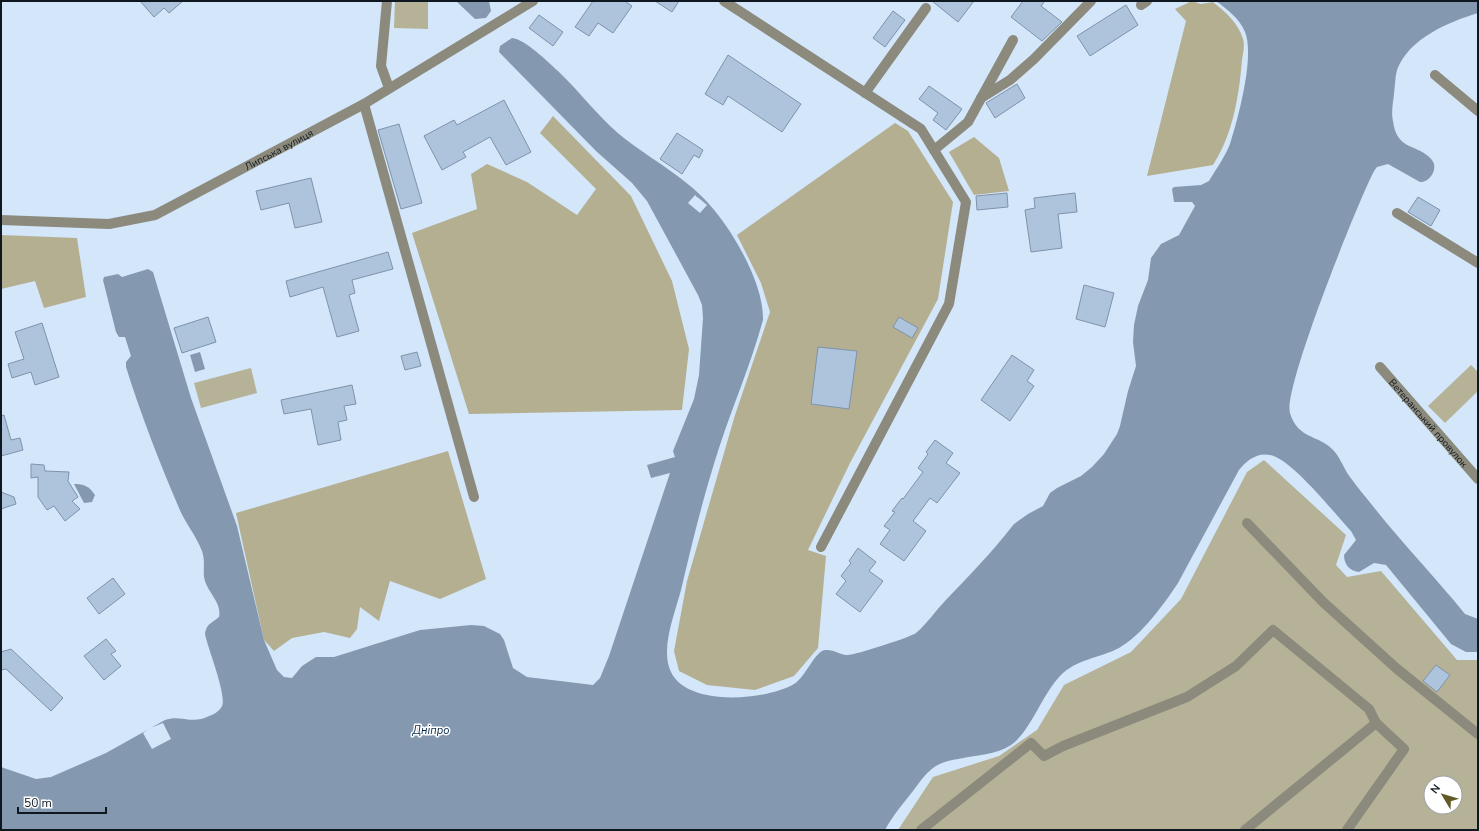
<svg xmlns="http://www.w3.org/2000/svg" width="1479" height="831" font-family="'Nunito Sans',sans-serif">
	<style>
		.green { fill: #b5b298; fill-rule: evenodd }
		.forest { fill: #b4af91 }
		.water { fill: #8499b0 }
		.pier { fill: #d3e6fa }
		.building { fill: #adc4dc; stroke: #7e93ab }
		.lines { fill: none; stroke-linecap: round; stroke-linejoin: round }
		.path { stroke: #8a9aa9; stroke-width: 2; stroke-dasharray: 2 3; stroke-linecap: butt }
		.minor { stroke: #8c8a7d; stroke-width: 10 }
		.labels { text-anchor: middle; stroke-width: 3; stroke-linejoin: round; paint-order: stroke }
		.street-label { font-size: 10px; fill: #0f1820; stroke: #fff }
		.water-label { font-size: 11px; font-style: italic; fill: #082b4d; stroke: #fff }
	</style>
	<rect width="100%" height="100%" fill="#d3e6fa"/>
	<g class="green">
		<path d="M395 1H428V29L394 28Z"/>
		<path d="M1471 365 1478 372V391L1445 423 1428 406Z"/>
		<path d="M251 368 257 393 201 408 194 383Z"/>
		<path d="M1264 460 1346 535 1336 565 1347 577 1381 571 1457 660H1478V830H898L933 777 999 756 1037 730 1064 685 1131 652 1181 599 1247 472ZM1431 783H1455V807H1431Z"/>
	</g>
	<g class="forest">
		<path d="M1192 1 1201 4 1213 2C1225 12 1238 22 1243 39 1245 45 1243 54 1242 60 1239 96 1233 134 1213 165L1147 176 1186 21 1175 9Z"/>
		<path d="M553 116 631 196 672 281 689 349 682 410 469 414 412 233 477 209 471 174 487 164 527 182 577 215 596 189 540 133Z"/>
		<path d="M895 123 908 131 953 202 938 299 850 463 808 550 826 556 818 648 794 676 755 690 707 685 679 671 674 651 687 581 735 415 770 312 761 283 737 235Z"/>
		<path d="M974 137 999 158 1009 191 974 195 949 152Z"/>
		<path d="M1 235 77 238 86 297 44 308 35 281 1 289Z"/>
		<path d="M448 451 486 579 440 599 390 581 379 621 360 607 357 629 350 638 324 632 292 638 274 651 264 640 236 513Z"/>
	</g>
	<g class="water">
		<path d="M456 1H489L491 11 486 18 475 19Z"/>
		<path d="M1216 1H1478V13C1449 22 1409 38 1397 70 1395 77 1395 86 1394 94 1393 103 1391 113 1393 121 1397 152 1418 143 1432 160 1439 169 1429 183 1420 182L1388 164 1377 167 1374 171C1358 202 1283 388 1290 413 1298 440 1319 434 1334 451 1341 459 1344 469 1350 477 1357 487 1365 496 1372 505 1402 543 1435 577 1465 614L1478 619V652H1466L1451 644 1386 565 1374 563 1359 572C1349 571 1344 564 1344 555L1356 540 1351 531C1334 513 1292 459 1270 455 1257 452 1246 461 1239 470L1178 583C1164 604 1142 635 1119 648 1100 658 1076 659 1060 676 1042 695 1030 732 1011 745 997 755 975 755 958 759 950 760 939 763 933 768 925 774 919 783 913 791 903 804 893 815 885 830H1V767L36 779 51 777 106 753 165 720C178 715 188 722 201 719 208 717 219 713 222 706 227 695 208 649 205 634 206 624 212 623 219 617 222 603 209 594 205 581 202 572 206 563 202 551 196 535 185 523 179 508 159 461 141 415 126 367V362L131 356 125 337H119L116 332 103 280 104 277 118 274 122 277 148 269 153 272 191 398 237 526 264 640 277 670 284 677 292 678 302 666 316 657H334L420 630 471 625 484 626 500 634 504 640 513 668 527 677 593 685 600 678 609 656 670 473 651 478 647 465 675 457 673 451 694 399 699 375 703 318 702 305 698 295 647 201 632 183 596 151 499 52 500 46 512 38C525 39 548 62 558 71 579 91 597 115 619 134 652 161 689 178 715 211 737 238 764 286 763 320 751 364 733 405 719 448 704 494 692 543 681 590 675 613 662 644 669 667 681 708 765 701 794 684 805 678 815 651 825 650 833 649 840 655 848 655 855 655 911 637 916 633 927 624 935 611 945 601 969 576 993 551 1014 524L1028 514 1043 506 1050 493 1057 488 1081 476 1092 467 1104 454 1117 434 1120 426 1128 391 1136 366 1133 342 1134 325 1138 306 1148 280 1151 258 1161 244 1179 235 1195 206 1192 202H1174L1172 189 1174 187 1201 185 1209 181C1216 169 1225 157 1230 144 1238 119 1255 56 1245 32 1240 19 1227 9 1216 1Z"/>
		<path d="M200 352 205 369 195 372 190 355Z"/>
		<path d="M74 484C84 484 89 486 95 495L92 502 84 503Z"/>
	</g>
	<g class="pier">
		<path d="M695 195 707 205 700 213 688 203Z"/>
		<path d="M163 723 171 739 152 749 143 733 152 726 153 727Z"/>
	</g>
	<g class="building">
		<path d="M140 1H183L169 13 164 8 154 17Z"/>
		<path d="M593 1H625L632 6 613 33 598 23 589 36 575 27Z"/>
		<path d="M655 1H679L672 12Z"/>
		<path d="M932 1H974L958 22Z"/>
		<path d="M1023 1H1045L1041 6 1062 22 1042 41 1011 17Z"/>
		<path d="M1126 5 1138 25 1090 56 1077 36Z"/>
		<path d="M893 11 905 20 885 47 873 38Z"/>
		<path d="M539 15 563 32 553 46 529 28Z"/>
		<path d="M728 55 801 104 782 132 728 96 723 105 705 94Z"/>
		<path d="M1017 84 1025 98 995 118 986 103Z"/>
		<path d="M929 86 962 109 946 130 933 120 938 113 919 99Z"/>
		<path d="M504 100 531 152 506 165 490 137 463 152 466 157 442 170 424 136 454 120 457 125Z"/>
		<path d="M399 124 422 203 401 209 378 130Z"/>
		<path d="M677 133 703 150 699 158 694 155 682 174 660 159Z"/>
		<path d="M311 178 322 222 295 228 289 203 261 210 256 191Z"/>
		<path d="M1007 193 1008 207 977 210 976 196Z"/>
		<path d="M1075 193 1077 212 1058 214 1062 248 1031 252 1025 210 1035 208 1034 198Z"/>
		<path d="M1418 197 1440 210 1431 226 1408 212Z"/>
		<path d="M388 252 393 269 352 280 355 293 349 295 359 331 337 337 323 287 290 297 286 281Z"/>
		<path d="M1084 285 1114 293 1105 327 1076 319Z"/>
		<path d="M208 317 216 342 182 353 174 328Z"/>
		<path d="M899 317 918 328 912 338 893 327Z"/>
		<path d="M42 323 59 377 35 385 31 372 12 378 8 364 24 359 15 332Z"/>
		<path d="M818 347 857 351 849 409 811 404Z"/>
		<path d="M417 352 421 366 405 370 401 356Z"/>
		<path d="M1012 355 1034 370 1027 381 1034 386 1010 421 981 400Z"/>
		<path d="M352 385 356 404 344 406 347 420 338 422 341 440 318 445 311 409 284 414 281 400Z"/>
		<path d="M4 415 11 440 20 438 23 450 1 456V416Z"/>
		<path d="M935 440 953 453 946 463 960 473 937 503 930 498 913 521 926 531 904 561 880 544 890 530 884 526 895 512 892 511 902 498 903 499 923 472 918 468 928 454 926 452Z"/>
		<path d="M31 464 44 465 45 471 69 472 68 481 78 497 72 501 80 509 65 521 54 506 47 510 38 497V477L31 478Z"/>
		<path d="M1 492 14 497 16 504 1 509Z"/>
		<path d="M858 548 876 562 869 571 883 581 860 612 836 594 846 581 841 576 851 563 849 561Z"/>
		<path d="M113 578 125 594 99 614 87 598Z"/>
		<path d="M106 639 116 651 111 654 121 666 104 680 84 656Z"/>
		<path d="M11 649 63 698 51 711 6 669 1 670V652Z"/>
		<path d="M1436 665 1450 675 1437 692 1423 681Z"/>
	</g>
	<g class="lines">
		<g class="path">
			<path d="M697 197 700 193"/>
			<path d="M1138 306 1146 307"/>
		</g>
		<g class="minor">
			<path d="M387 1 381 66 389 88"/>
			<path d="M724 1 921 129 966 202 949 304 821 547"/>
			<path d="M1141 5 1147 1"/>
			<path d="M1435 75 1478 111"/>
			<path d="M865 93 926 8"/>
			<path d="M981 98 1010 80 1034 59 1091 1"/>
			<path d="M364 104 474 497"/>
			<path d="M934 150 968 122 1013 40"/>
			<path d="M1397 213 1478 263"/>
			<path id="s1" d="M1 220 109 224 155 215 364 104 533 1"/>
			<path id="s2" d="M1380 367 1478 479"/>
			<path d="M1247 523 1323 602 1396 668 1478 734"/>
			<path d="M921 830 1031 743 1044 756 1063 746 1187 697 1236 666 1273 630 1369 709 1376 723"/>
			<path d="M1245 830 1376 723 1404 749 1347 830"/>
		</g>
	</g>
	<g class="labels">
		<g class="street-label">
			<text dy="4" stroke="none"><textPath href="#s1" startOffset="295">Липська вулиця</textPath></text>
			<text dy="4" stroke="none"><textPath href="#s2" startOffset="74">Ветеранський провулок</textPath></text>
		</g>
		<g class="water-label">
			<text x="431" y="734">Дніпро</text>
		</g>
	</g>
	<rect width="1479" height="831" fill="none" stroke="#0f1820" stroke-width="4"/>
	<g transform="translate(1443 795) rotate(308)"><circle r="19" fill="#ffffff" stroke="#9fa3a6"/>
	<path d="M0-3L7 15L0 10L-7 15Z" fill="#625a26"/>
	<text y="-6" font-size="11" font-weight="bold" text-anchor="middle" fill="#0f1820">N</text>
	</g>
	<path d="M18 807v6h88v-6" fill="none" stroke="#0f1820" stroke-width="2"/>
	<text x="24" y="807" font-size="12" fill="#0f1820" stroke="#ffffff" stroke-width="3" paint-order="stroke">50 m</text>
</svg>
